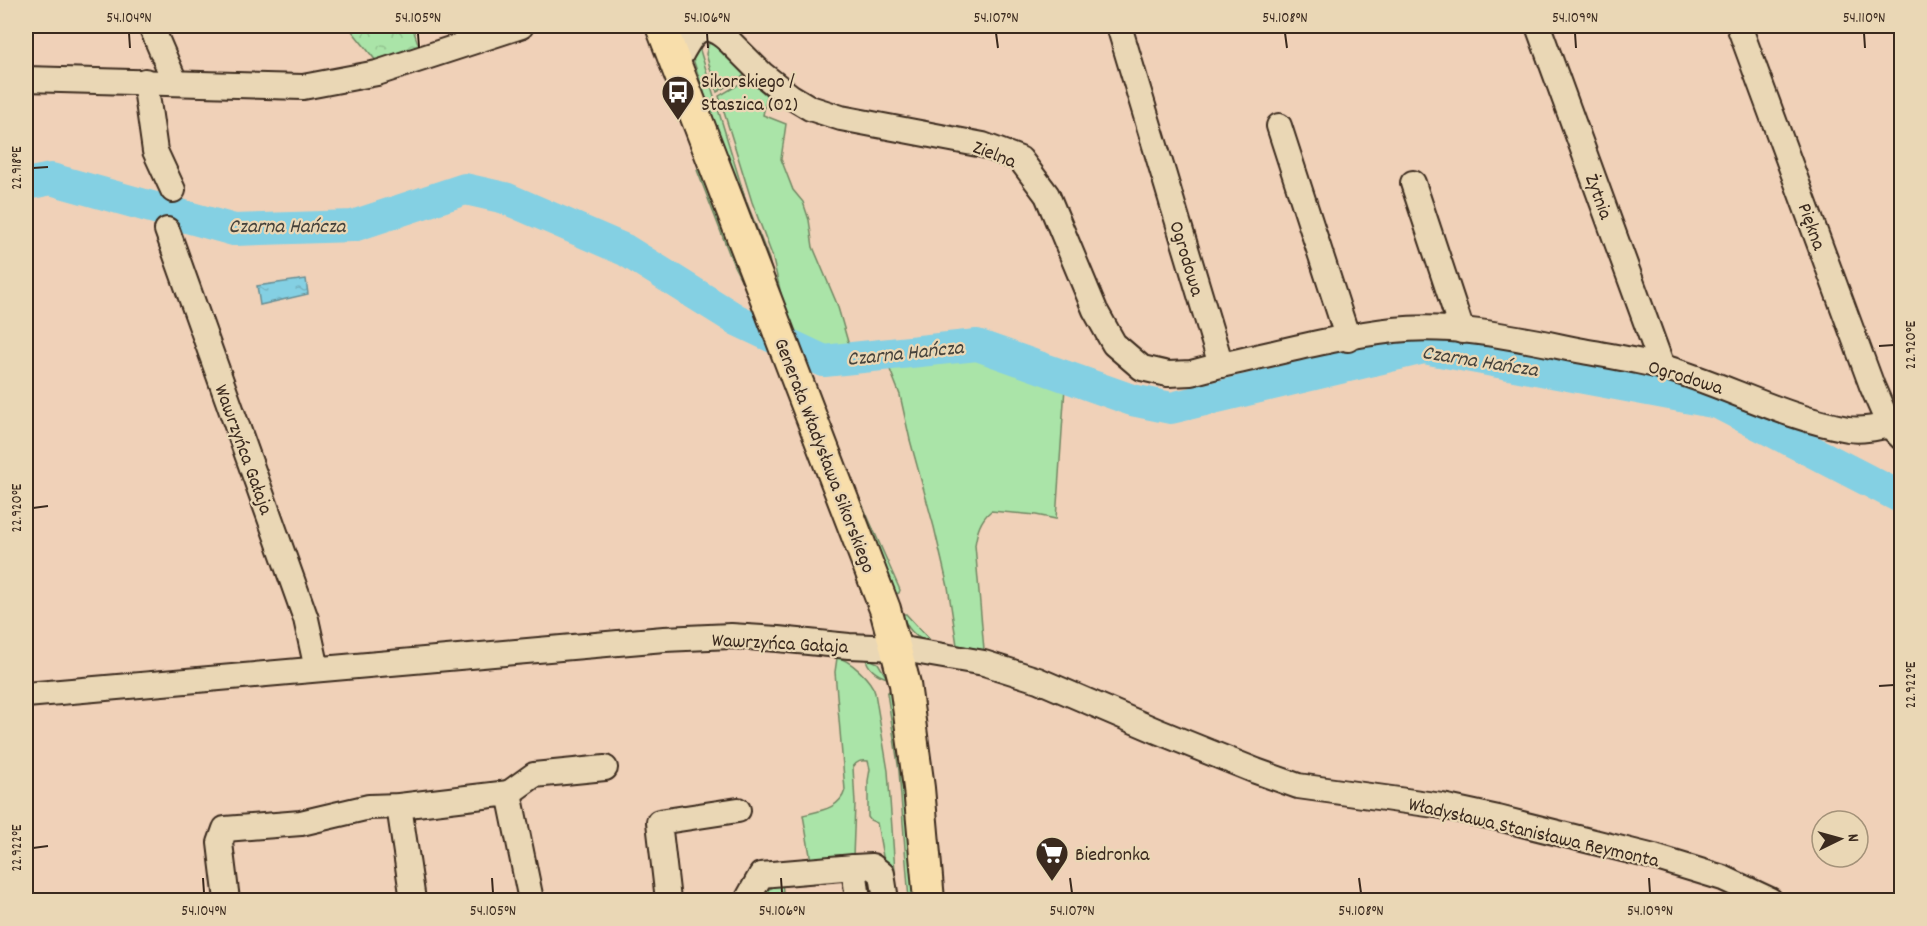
<svg xmlns="http://www.w3.org/2000/svg" width="1927" height="926" font-family="Dekko,sans-serif">
	<style>
		.grass { fill: #aae4a8; stroke: #728763; stroke-width: 1.5 }
		.forest { fill: url(#forest-crowns); stroke: #728763; stroke-width: 1.5 }
		.park { fill: url(#park-tufts); stroke: #728763; stroke-width: 1.5 }
		.water { fill: url(#water-ripples); stroke: #678e94; stroke-width: 1.5 }
		.lines { fill: none; stroke-linecap: round; stroke-linejoin: round }
		.river { stroke: #84d0e3; stroke-width: 32 }
		.minor-casing { stroke: #3b2a1e; stroke-width: 28 }
		.major-casing { stroke: #3b2a1e; stroke-width: 34 }
		.minor { stroke: #ead7b5; stroke-width: 24 }
		.major { stroke: #f8deab; stroke-width: 30 }
		.ticks { fill: none; stroke: #3b2a1e; stroke-width: 2 }
		.labels { text-anchor: middle; stroke-width: 4.5; stroke-linejoin: round; paint-order: stroke }
		.poi-label { font-size: 20px; fill: #3b2a1e; stroke: #ead7b5; text-anchor: start }
		.street-label { font-size: 20px; fill: #3b2a1e; stroke: #ead7b5 }
		.water-label { font-size: 21px; font-style: italic; fill: #46433c; stroke: #ead7b5 }
		.neatline { fill: none; stroke: #3b2a1e; stroke-width: 2 }
		.ticks-label { font-size: 15px; text-anchor: middle; fill: #3b2a1e }
	</style>
	<defs>
		<pattern id="forest-crowns" width="20" height="18" patternUnits="userSpaceOnUse" patternTransform="scale(1.5)"><rect width="20" height="18" fill="#aae4a8"/><path d="M2 6a3 3 0 1 1 6 0M12 15a3 3 0 1 1 6 0" fill="none" stroke="#93c490"/></pattern>
		<pattern id="park-tufts" width="24" height="20" patternUnits="userSpaceOnUse" patternTransform="scale(1.5)"><rect width="24" height="20" fill="#aae4a8"/><path d="M3 7l-1-3M5 7V3M7 7l1-3M15 17l-1-3M17 17v-4M19 17l1-3" fill="none" stroke="#93c490"/></pattern>
		<pattern id="water-ripples" width="26" height="14" patternUnits="userSpaceOnUse" patternTransform="scale(1.5)"><rect width="26" height="14" fill="#84d0e3"/><path d="M2 4q2-2 4 0t4 0M15 11q2-2 4 0t4 0" fill="none" stroke="#73b3c2"/></pattern>
	</defs>
	<rect width="100%" height="100%" fill="#f0d1b8"/>
	<filter id="ink" filterUnits="userSpaceOnUse"><feTurbulence type="fractalNoise" baseFrequency=".0167" numOctaves="2"/><feDisplacementMap in="SourceGraphic" scale="12" xChannelSelector="R" yChannelSelector="G"/><feConvolveMatrix kernelMatrix="1 2 1 2 8 2 1 2 1" color-interpolation-filters="sRGB"/></filter>
	<g filter="url(#ink)">
		<g class="grass">
			<path d="M696 37 746 201 740 202 691 53Z"/>
			<path d="M715 39 745 75 717 92 706 54 709 42Z"/>
			<path d="M748 79 767 96 763 115 786 124 781 159 793 190 803 202 809 220 813 247 837 304 850 349 836 352 805 345 800 341 788 325 772 255 752 202 719 96Z"/>
			<path d="M699 168 706 178 754 305 734 266 697 170Z"/>
			<path d="M747 203 769 259 776 292 741 205Z"/>
			<path d="M968 352C1001 361 1032 377 1065 387L1056 519 1036 515 991 511C980 520 977 532 975 545L984 650 957 645 948 587 934 527 910 440 900 395 889 367 934 356Z"/>
			<path d="M844 463 900 590 899 593 896 594 854 495Z"/>
			<path d="M902 614H906L928 638V642C915 638 906 627 902 614Z"/>
			<path d="M837 658C850 659 872 681 875 693L888 771 897 900 884 862 877 823 870 820 868 817V781L870 769 868 761C861 760 857 761 853 767L855 804 853 857 811 861 803 815C819 811 840 809 845 790L835 672Z"/>
			<path d="M866 658 878 663 887 678C877 675 867 668 866 658Z"/>
			<path d="M890 690 898 733 917 900H909L899 771 887 693Z"/>
		</g>
		<path class="forest" d="M348 26H412L419 46 377 62Z"/>
		<path class="park" d="M782 883 784 900H757L767 890Z"/>
		<path class="water" d="M306 279 308 294 260 305 257 286Z"/>
		<g class="lines">
			<path class="river" d="M26 184 51 179 234 230 353 226 465 189 505 198 625 250 737 320 824 361 977 345 1132 400 1171 408 1424 348 1718 403 1902 498"/>
			<defs>
				<g id="minor">
					<path d="M151 26 175 82"/>
					<path d="M720 26 728 40 762 74 790 96 810 108 841 118 983 145 1020 159 1047 195 1095 310 1114 344 1142 368 1168 374 1191 373 1221 365"/>
					<path d="M1119 26 1221 365C1277 353 1338 336 1394 330 1457 323 1522 339 1583 351 1610 356 1637 360 1663 367 1726 385 1784 418 1848 429 1862 431 1876 428 1889 425"/>
					<path d="M1538 26 1662 366"/>
					<path d="M1739 26 1872 386 1889 425 1902 438"/>
					<path d="M675 65C691 38 697 14 728 40"/>
					<path d="M26 79 303 87 377 73 521 26"/>
					<path d="M145 81 155 151 173 190"/>
					<path d="M1279 126 1348 339"/>
					<path d="M1413 183 1462 331"/>
					<path d="M167 230 306 619 317 669"/>
					<path d="M26 695 664 639 731 636 778 639 849 646 897 648 984 663 1038 680 1157 731 1256 771 1298 786 1442 806 1498 818 1654 857 1723 878 1770 900"/>
					<path d="M509 793 534 775 605 768"/>
					<path d="M399 806 413 900"/>
					<path d="M854 867 872 866 882 874 886 900"/>
					<path d="M227 900 220 843 225 829 301 823 369 807 399 806 509 793 531 900"/>
					<path d="M668 900 659 822 738 810"/>
					<path d="M747 900 761 875 854 867 858 900"/>
				</g>
				<path id="major" d="M661 26 885 609 905 684 919 788 929 900"/>
			</defs>
			<use href="#minor" class="minor-casing"/>
			<use href="#major" class="major-casing"/>
			<use href="#minor" class="minor"/>
			<use href="#major" class="major"/>
		</g>
	</g>
	<path class="ticks" d="M129 33 130 48M418 33 419 48M707 33 708 48M996 33 998 48M1285 33 1287 48M1575 33 1576 48M1864 33 1865 48M33 168 48 167M1879 346 1894 345M33 508 48 506M1879 686 1894 685M33 848 48 846M203 878 204 893M492 878 493 893M781 878 782 893M1070 878 1072 893M1359 878 1361 893M1649 878 1650 893"/>
	<defs>
		<symbol id="bus-pin" viewBox="-11 -11 22 30"><path d="M0 17L-7.5 6A9.5 9.5 0 1 1 7.5 6Z" fill="#3b2a1e" stroke="#ead7b5"/><path d="M-5-6H5V4H4V6H2V4H-2V6H-4V4H-5ZM-3.5-4V0h7V-4ZM-3.5 1.2v1.5H-2V1.2ZM2 1.2v1.5H3.5V1.2Z" fill="#fff"/></symbol>
		<symbol id="supermarket-pin" viewBox="-11 -11 22 30"><path d="M0 17L-7.5 6A9.5 9.5 0 1 1 7.5 6Z" fill="#3b2a1e" stroke="#ead7b5"/><path d="M-6-5.5h2.5l.6 2H6L4.5 2H-2.5L-4.4-4H-6ZM-1.5 3.2a1.3 1.3 0 1 0 .1 0ZM3 3.2a1.3 1.3 0 1 0 .1 0Z" fill="#fff"/></symbol>
	</defs>
	<g fill-rule="evenodd">
		<use href="#bus-pin" x="659" y="73" width="38" height="52"/>
		<use href="#supermarket-pin" x="1033" y="834" width="38" height="52"/>
	</g>
	<g class="labels">
		<g class="poi-label">
			<text x="701" y="87">Sikorskiego /<tspan x="701" dy="23">Staszica (02)</tspan></text>
			<text x="1075" y="860">Biedronka</text>
		</g>
		<g class="street-label">
			<text transform="translate(995 153) rotate(22)" y="7">Zielna</text>
			<text transform="translate(1600 196) rotate(70)" y="7">Żytnia</text>
			<text transform="translate(1813 226) rotate(70)" y="7">Piękna</text>
			<text transform="translate(1188 258) rotate(73)" y="7">Ogrodowa</text>
			<text transform="translate(1686 376) rotate(17)" y="7">Ogrodowa</text>
			<text transform="translate(245 449) rotate(70)" y="7">Wawrzyńca Gałaja</text>
			<text transform="translate(826 455) rotate(69)" y="7">Generała Władysława Sikorskiego</text>
			<text transform="translate(780 642) rotate(3)" y="7">Wawrzyńca Gałaja</text>
			<text transform="translate(1534 831) rotate(13)" y="7">Władysława Stanisława Reymonta</text>
		</g>
		<g class="water-label">
			<text x="287" y="232">Czarna Hańcza</text>
			<text transform="translate(905 352) rotate(-6)" y="7">Czarna Hańcza</text>
			<text transform="translate(1480 360) rotate(9)" y="7">Czarna Hańcza</text>
		</g>
	</g>
	<rect width="1927" height="926" fill="none" stroke="#ead7b5" stroke-width="66"/>
	<g transform="translate(1840 839) rotate(85)"><circle r="28" fill="#ead7b5" stroke="#a49279" stroke-width="1.5"/>
	<path d="M0-4.5L10 22L0 15L-10 22Z" fill="#3b2a1e"/>
	<text y="-9" font-size="16" font-weight="bold" text-anchor="middle" fill="#3b2a1e">N</text>
	</g>
	<rect x="33" y="33" width="1861" height="860" class="neatline"/>
	<g class="ticks-label">
		<text x="129" y="22">54.104°N</text>
		<text x="418" y="22">54.105°N</text>
		<text x="707" y="22">54.106°N</text>
		<text x="996" y="22">54.107°N</text>
		<text x="1285" y="22">54.108°N</text>
		<text x="1575" y="22">54.109°N</text>
		<text x="1864" y="22">54.110°N</text>
		<text transform="translate(16 168) rotate(-90)" y="5">22.918°E</text>
		<text transform="translate(1910 345) rotate(-90)" y="5">22.920°E</text>
		<text transform="translate(16 508) rotate(-90)" y="5">22.920°E</text>
		<text transform="translate(1910 685) rotate(-90)" y="5">22.922°E</text>
		<text transform="translate(16 848) rotate(-90)" y="5">22.922°E</text>
		<text x="204" y="915">54.104°N</text>
		<text x="493" y="915">54.105°N</text>
		<text x="782" y="915">54.106°N</text>
		<text x="1072" y="915">54.107°N</text>
		<text x="1361" y="915">54.108°N</text>
		<text x="1650" y="915">54.109°N</text>
	</g>
</svg>
